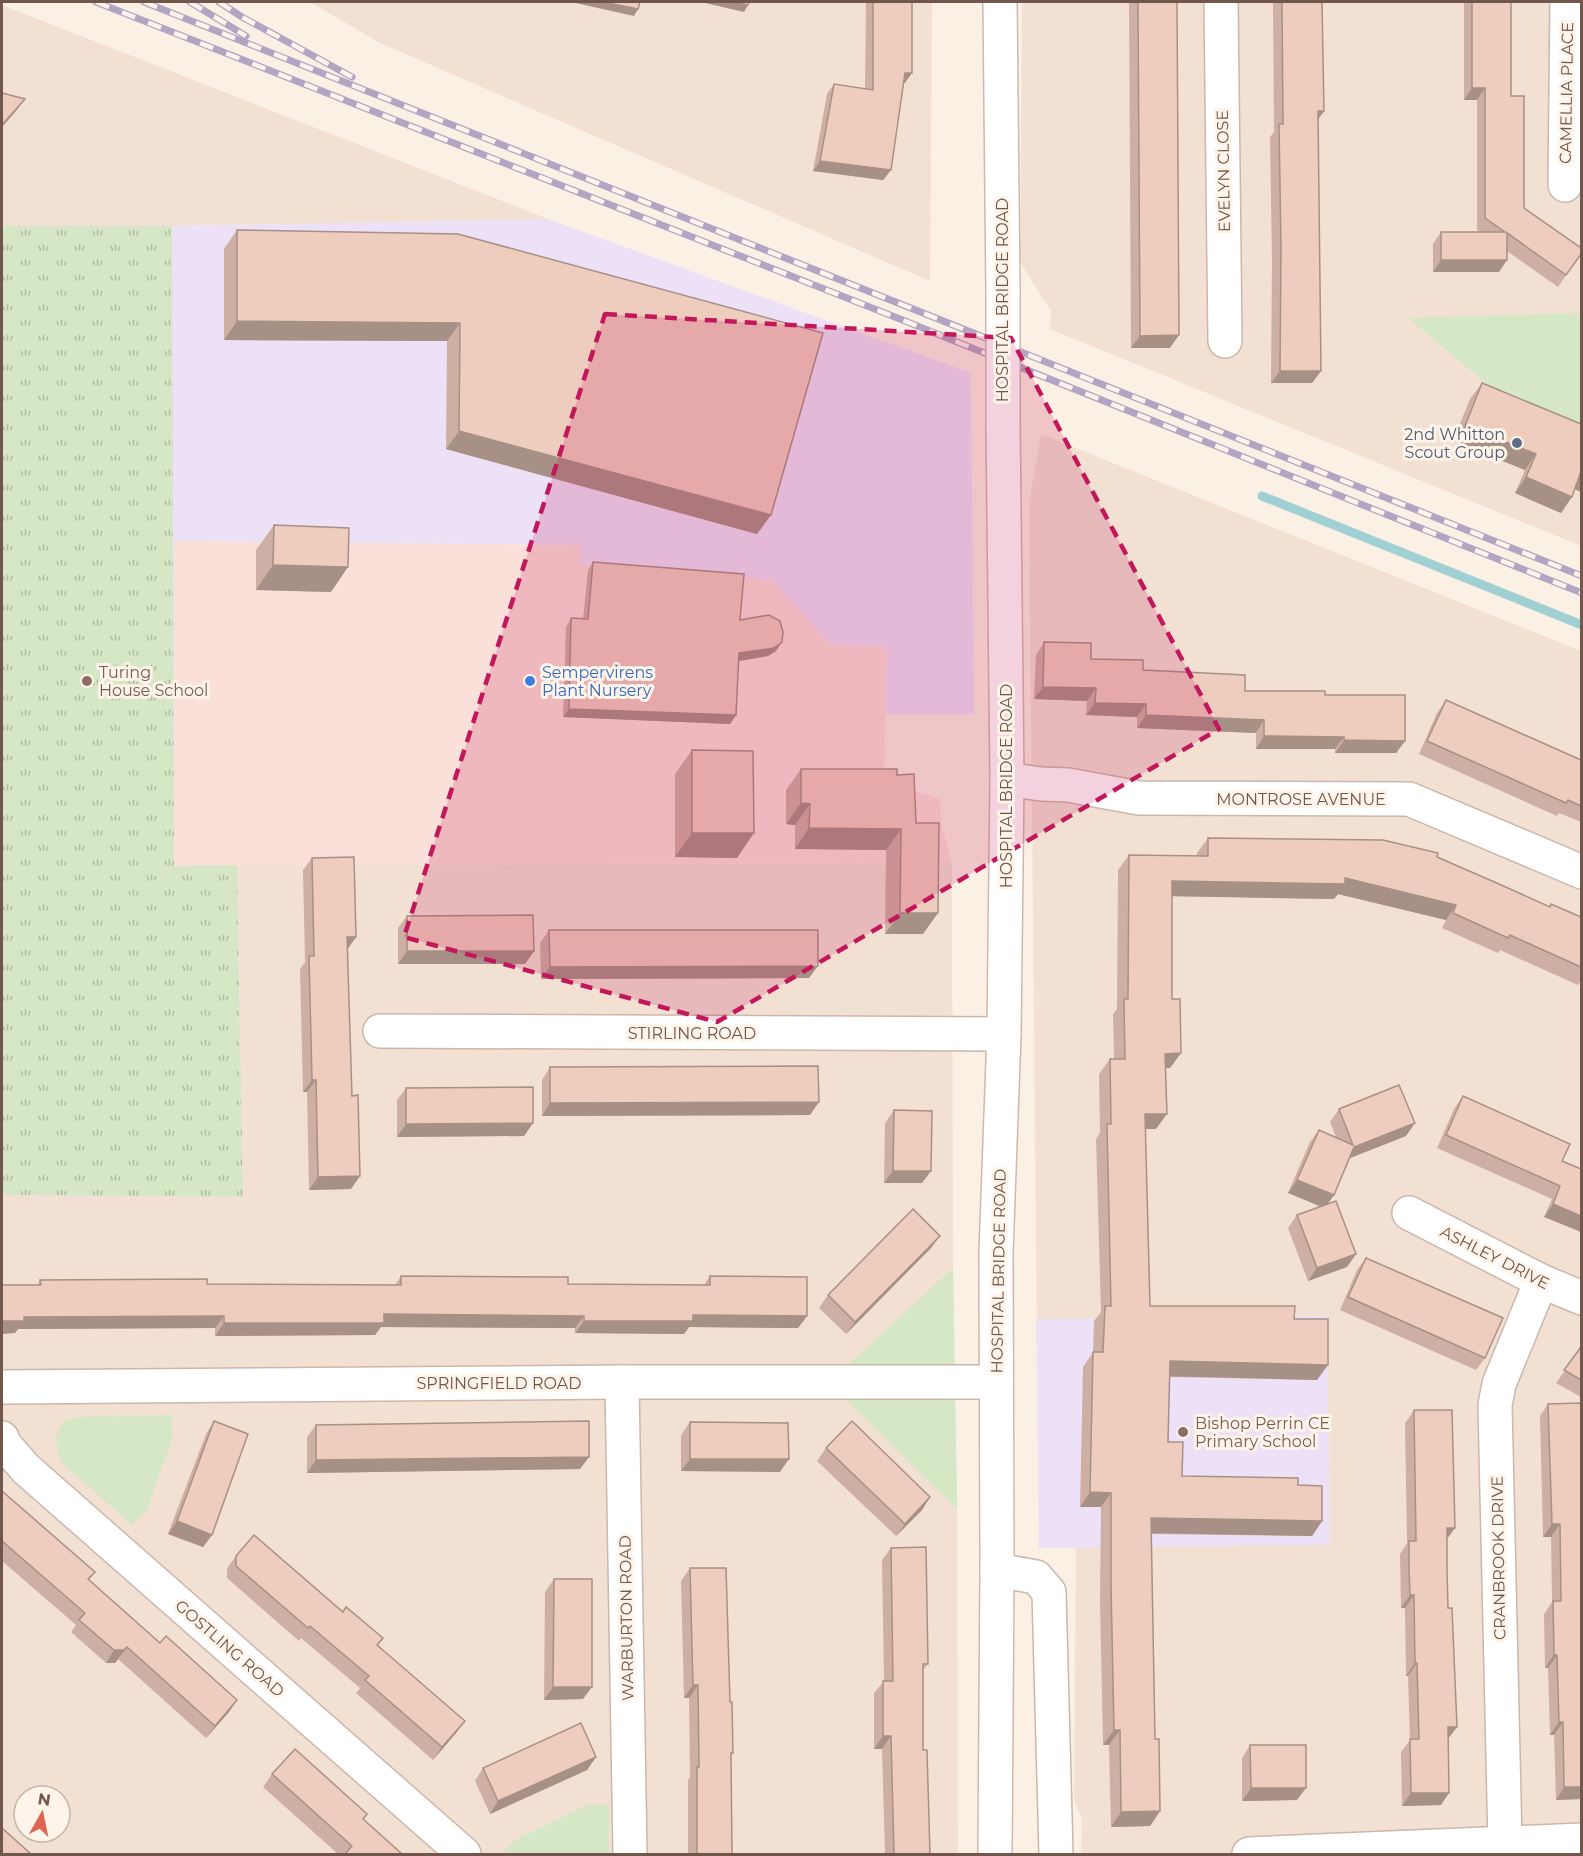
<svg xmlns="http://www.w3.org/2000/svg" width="1583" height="1856" font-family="Montserrat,sans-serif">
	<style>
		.residential { fill: #f2e1d3; fill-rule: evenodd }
		.commercial { fill: #fae0d9 }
		.education { fill: #ede1f7 }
		.grass { fill: #d5e7c4 }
		.park { fill: url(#park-tufts) }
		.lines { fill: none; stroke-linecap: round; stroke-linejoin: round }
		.stream { stroke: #a1d0d4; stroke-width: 9 }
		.minor-casing { stroke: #cbb7ab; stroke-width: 36 }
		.secondary-casing { stroke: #d0b9ac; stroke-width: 36 }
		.minor { stroke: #fff; stroke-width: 33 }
		.secondary { stroke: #fff; stroke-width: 33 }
		.rail-casing { stroke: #b2a4c3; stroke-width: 7 }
		.rail { stroke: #fef4ea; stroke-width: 4.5; stroke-dasharray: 14; stroke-linecap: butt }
		.secondary-bridge-casing { stroke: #d0b9ac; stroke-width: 36; stroke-linecap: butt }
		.secondary-bridge { stroke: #fff; stroke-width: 33 }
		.wall { fill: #cdb0a3 }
		.shaded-wall { fill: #a79085 }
		.building { fill: #eecdbe; stroke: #a79085; stroke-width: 1.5 }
		.marked { fill: #c2185b; fill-opacity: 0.2; stroke: #c2185b; stroke-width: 4.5; stroke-dasharray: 12 8; stroke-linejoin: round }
		.service-dot { fill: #5c6f8a; stroke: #fef4ea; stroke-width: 2 }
		.education-dot { fill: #8d6e63; stroke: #fef4ea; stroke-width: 2 }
		.shop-dot { fill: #3f7fe0; stroke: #fef4ea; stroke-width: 2 }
		.labels { text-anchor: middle; stroke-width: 6; stroke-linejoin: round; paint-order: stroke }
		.street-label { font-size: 16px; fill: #71564b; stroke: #fef4ea }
		.service-label { font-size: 16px; fill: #4e5e75; stroke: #fef4ea; text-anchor: end }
		.education-label { font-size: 16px; fill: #785e54; stroke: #fef4ea; text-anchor: start }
		.shop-label { font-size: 16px; fill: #366cbe; stroke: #fef4ea; text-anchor: start }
	</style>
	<defs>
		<pattern id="park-tufts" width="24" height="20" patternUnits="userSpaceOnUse" patternTransform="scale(1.5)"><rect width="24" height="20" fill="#d5e7c4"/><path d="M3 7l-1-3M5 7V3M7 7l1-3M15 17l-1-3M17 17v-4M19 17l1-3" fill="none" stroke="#b1bea1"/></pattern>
	</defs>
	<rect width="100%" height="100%" fill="#fbf0e4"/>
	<g class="residential">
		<path d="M310 2H932L930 281 380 43Z"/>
		<path d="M1022 2H1581V546L1050 329 1051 311 1020 262Z"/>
		<path d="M2 5 548 219 172 226H2Z"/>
		<path d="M1041 434 1581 651V1854H1081L1082 1819 1074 1799 1076 1548H1039L1029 503Z"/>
		<path d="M952 863 953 1268 957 1509 958 1854H2V1195L243 1197 237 865ZM24 1796H60V1832H24Z"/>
	</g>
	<path class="commercial" d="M173 541 581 545V564L727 574 774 581 830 644 887 647 884 781 940 799 942 827 952 863 237 865 174 867Z"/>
	<g class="education">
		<path d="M548 219 971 373 974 714H886L887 647 830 644 773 581 727 574 581 565 580 545 174 541V866L237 865 243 1197 2 1195V226H172Z"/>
		<path d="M1327 1316 1330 1545 1039 1548 1036 1319Z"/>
	</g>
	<g class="grass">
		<path d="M1581 313V424L1579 425 1494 390 1408 318Z"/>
		<path d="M953 1268 957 1509 829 1383Z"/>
		<path d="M171 1415 173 1437 146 1511 132 1525 62 1463C56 1451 52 1431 65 1421 68 1419 75 1418 79 1417Z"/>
		<path d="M588 1805H609V1854H506L503 1852 518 1838Z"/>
	</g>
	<path class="park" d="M2 226H172L174 866 237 865 243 1197 2 1195Z"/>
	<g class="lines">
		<path class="stream" d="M1262 496 1582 625"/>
		<defs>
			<g id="minor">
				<path d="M1221 2 1225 341"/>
				<path d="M1565 185 1567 2"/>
				<path d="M1007 779 1041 784 1068 785 1139 798 1409 799 1582 872"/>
				<path d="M380 1031 1004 1034"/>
				<path d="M1409 1213 1541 1281 1582 1298"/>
				<path d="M622 1382 630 1854"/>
				<path d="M2 1387 622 1382H996"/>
				<path d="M2 1438 5 1445 26 1469 464 1854"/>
				<path d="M997 1570 1036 1577 1049 1592 1056 1854"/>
				<path d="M1505 1843 1495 1405 1499 1384 1541 1281"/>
				<path d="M1249 1854 1582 1840"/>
			</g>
			<g id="secondary">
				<path d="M1000 2 1003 293"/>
				<path d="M995 1854 997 1570 996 1252 1004 1034 1007 779 1003 423"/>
			</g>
		</defs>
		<use href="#minor" class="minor-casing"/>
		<use href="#secondary" class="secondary-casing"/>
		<use href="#minor" class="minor"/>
		<use href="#secondary" class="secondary"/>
		<defs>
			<g id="rail">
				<path d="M96 2 895 317 1582 593"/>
				<path d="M144 2 1582 576"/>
				<path d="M190 2 246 36"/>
				<path d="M219 2 242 17 352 77"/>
			</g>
		</defs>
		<use href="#rail" class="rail-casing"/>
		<use href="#rail" class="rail"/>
		<defs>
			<path id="secondary-bridge" d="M1003 293V423"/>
		</defs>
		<use href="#secondary-bridge" class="secondary-bridge-casing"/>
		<use href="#secondary-bridge" class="secondary-bridge"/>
	</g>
	<g class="wall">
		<path d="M866 2H912L905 83H903L891 170 883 180 813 171 827 94 834 84 865 89Z"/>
		<path d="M1129 2H1177L1170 348H1131Z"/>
		<path d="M1273 2H1322L1324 111 1318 119 1321 371 1312 383H1271L1272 259 1270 137 1274 132Z"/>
		<path d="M1464 2H1511V96L1524 208 1581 254 1558 287 1507 251 1499 272H1433V244L1441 232H1480L1477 230V100H1464Z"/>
		<path d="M237 230 458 234 771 515 757 534 446 449 447 341 224 340V249Z"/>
		<path d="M1482 383 1581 424V492L1575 489 1561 513 1515 493 1525 470 1453 441 1470 399Z"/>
		<path d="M274 525 331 592 256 590V550Z"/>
		<path d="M593 562 740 620 776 651 768 656 739 661 736 715 730 724 563 717 566 627 571 618 583 619 588 570Z"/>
		<path d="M1044 642 1091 659 1143 670 1245 691 1325 695 1405 741 1396 753H1335V749H1256V733L1137 728V717L1086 715 1087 701 1034 699 1036 655Z"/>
		<path d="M1446 700 1581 760V822L1559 813 1557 816 1419 754 1437 713Z"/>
		<path d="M692 750 737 858 675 857V774Z"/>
		<path d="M801 769 897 775 916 823 923 934H885L886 850 795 849V825L786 824V790Z"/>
		<path d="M1208 838 1437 857 1549 907 1551 904 1581 917V980L1578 985 1500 950 1498 953 1442 928 1446 920 1338 894 1334 899 1172 896V999L1181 1053 1170 1068H1166L1156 1129H1145L1150 1306 1294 1319 1317 1380 1170 1377 1168 1442 1182 1476 1298 1485 1322 1521 1312 1536 1151 1534 1155 1739 1160 1811 1150 1826 1111 1827 1109 1745H1103L1100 1600 1101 1507H1080L1083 1367 1093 1352 1094 1321 1101 1312 1096 1139 1100 1133 1099 1074 1110 1059H1114L1113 1014 1117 1009 1118 870 1129 855 1197 856V853Z"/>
		<path d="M312 858 348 949 351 1189 309 1190 307 1092H303L300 969 305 962 303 870Z"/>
		<path d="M407 916 534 951 525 964H398V928Z"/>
		<path d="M549 930 809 978 541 979 540 943Z"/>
		<path d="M550 1067 810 1115 542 1116V1080Z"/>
		<path d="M406 1088 533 1123 524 1136 397 1137V1100Z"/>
		<path d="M1463 1096 1562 1161 1581 1169 1544 1217 1552 1199 1437 1148 1454 1109Z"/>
		<path d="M1339 1109 1406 1136 1350 1158 1334 1195 1327 1204 1356 1254 1347 1267 1308 1281 1288 1228 1297 1215 1321 1207 1288 1193 1310 1142 1319 1130 1336 1137 1330 1122Z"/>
		<path d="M894 1110 922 1183H884L885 1123Z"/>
		<path d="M931 1248 846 1334 819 1308 828 1295Z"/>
		<path d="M1366 1258 1485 1358 1476 1370 1340 1310 1357 1270Z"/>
		<path d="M401 1276 568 1284 704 1285 710 1276 807 1316 798 1328 689 1327 684 1334 575 1333V1328L381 1327 375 1335 215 1336V1328L18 1329 15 1333 37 1285 40 1280 207 1284 395 1285Z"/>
		<path d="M1581 1344V1397L1556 1383 1574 1358Z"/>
		<path d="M1581 1403V1799L1556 1800 1554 1735H1550L1548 1668H1545L1544 1614 1552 1602 1551 1537H1543L1540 1416 1548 1404Z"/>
		<path d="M1414 1410 1455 1528 1447 1539 1448 1739 1441 1805 1402 1806 1401 1752 1410 1740 1408 1676H1406L1405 1608H1401L1400 1554 1407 1543 1405 1423Z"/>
		<path d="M214 1421 212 1535 203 1547 168 1534 206 1434Z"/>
		<path d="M690 1422 780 1472 681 1471V1435Z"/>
		<path d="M316 1425 589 1457 580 1469 307 1473V1437Z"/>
		<path d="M826 1448 930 1497 922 1510 896 1536 817 1461Z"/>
		<path d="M2 1491 95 1572 89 1580 160 1643 237 1700 229 1712 206 1738 118 1659 115 1663H106L71 1632 76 1625 2 1561Z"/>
		<path d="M891 1548 928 1664 923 1670V1750L930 1854H885L882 1749H874V1693L884 1681 882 1560Z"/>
		<path d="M236 1556 378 1645 456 1733 433 1760 356 1693 360 1688 301 1638 299 1641 227 1578V1568Z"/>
		<path d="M690 1568 730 1702 733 1753 731 1755 732 1854H688V1780L690 1777 689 1698H684L681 1581Z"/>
		<path d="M554 1579 583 1699 544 1700 545 1592Z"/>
		<path d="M1250 1745 1297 1800 1242 1801V1758Z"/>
		<path d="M596 1757 587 1770 490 1814 475 1781 483 1768Z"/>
		<path d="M272 1774 367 1814 363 1819 402 1854H338L263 1787Z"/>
	</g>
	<g class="shaded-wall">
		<path d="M571 2H603L638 9 634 16Z"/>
		<path d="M701 2H732L748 5 744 12Z"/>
		<path d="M905 73H912L905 83H898Z"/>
		<path d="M1472 88H1485L1477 100H1464Z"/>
		<path d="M25 99 16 111 2 127V125Z"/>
		<path d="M1318 111H1324L1315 124Z"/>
		<path d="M820 161 891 170 883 180 813 171Z"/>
		<path d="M1441 260H1507L1499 272H1433Z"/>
		<path d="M237 321 460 323 447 341 224 340Z"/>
		<path d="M1179 335 1170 348H1131L1140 336Z"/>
		<path d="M1280 371H1321L1312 383H1271Z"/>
		<path d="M1465 426 1536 454 1525 470 1453 441Z"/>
		<path d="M459 431 771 515 757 534 446 449Z"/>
		<path d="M1581 471V492L1570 487Z"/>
		<path d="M1526 477 1572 497 1561 513 1515 493Z"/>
		<path d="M273 565 348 567 331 592 256 590Z"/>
		<path d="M782 642 776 651 768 656 733 662 739 653Z"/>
		<path d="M1043 687 1096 688 1087 701 1034 699Z"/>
		<path d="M1095 703 1146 704 1137 717 1086 715Z"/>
		<path d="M569 709 736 715 730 724 563 717Z"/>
		<path d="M1146 715 1264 720 1256 733 1137 728Z"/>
		<path d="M1264 736 1344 737 1335 749H1256Z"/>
		<path d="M1344 740 1405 741 1396 753H1335Z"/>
		<path d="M801 803 810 804 795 825 786 824Z"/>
		<path d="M809 828 901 829 886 850 795 849Z"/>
		<path d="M692 833H754L737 858 675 857Z"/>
		<path d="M1345 878 1456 905 1446 920 1338 894 1334 899 1162 896 1172 881Z"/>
		<path d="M900 913H938L923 934H885Z"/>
		<path d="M347 937H356L347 950Z"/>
		<path d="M407 951H534L525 964H398Z"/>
		<path d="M818 966 809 978 541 979 550 967Z"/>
		<path d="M1181 1053 1170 1068 1155 1069 1165 1054Z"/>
		<path d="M312 1080H316L307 1092H303Z"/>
		<path d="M819 1102 810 1115 542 1116 550 1103Z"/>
		<path d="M1145 1114H1167L1156 1129H1134Z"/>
		<path d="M533 1123 524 1136 397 1137 406 1124Z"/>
		<path d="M1415 1123 1406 1136 1345 1160 1354 1147Z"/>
		<path d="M893 1171H931L922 1183H884Z"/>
		<path d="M360 1176 351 1189 309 1190 318 1177Z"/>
		<path d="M1297 1180 1334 1195 1325 1208 1288 1193Z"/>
		<path d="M1553 1204 1581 1216V1232L1544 1217Z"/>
		<path d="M940 1236 931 1248 846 1334 855 1322Z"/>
		<path d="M1356 1254 1347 1267 1308 1281 1317 1268Z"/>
		<path d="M384 1314 584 1316 575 1328 381 1327 375 1335 215 1336 224 1323Z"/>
		<path d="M693 1315 807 1316 798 1328 689 1327 684 1334 575 1333 584 1321Z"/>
		<path d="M224 1316 215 1328 18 1329 15 1333 2 1334V1321L24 1317Z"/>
		<path d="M1170 1361 1328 1365 1317 1380 1160 1376Z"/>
		<path d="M589 1457 580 1469 307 1473 316 1460Z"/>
		<path d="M690 1459H789L780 1472 681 1471Z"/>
		<path d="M1090 1492 1111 1493 1101 1507H1080Z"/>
		<path d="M930 1497 922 1510 896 1536 905 1524Z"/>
		<path d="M1151 1518 1322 1521 1312 1536 1140 1533Z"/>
		<path d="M177 1521 212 1535 203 1547 168 1534Z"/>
		<path d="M1552 1524H1560L1551 1537H1543Z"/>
		<path d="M1447 1528H1455L1446 1540Z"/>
		<path d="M1410 1595H1414L1405 1608H1401Z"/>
		<path d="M127 1647 115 1663H106L114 1650Z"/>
		<path d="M1554 1655H1557L1548 1668H1545Z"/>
		<path d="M1415 1663H1417L1408 1676H1406Z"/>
		<path d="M693 1685H698L689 1698H684Z"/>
		<path d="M553 1687H592L583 1699 544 1700Z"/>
		<path d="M237 1700 229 1712 206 1738 215 1726Z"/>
		<path d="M465 1721 456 1733 433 1760 442 1747Z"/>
		<path d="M1559 1722H1563L1554 1735H1550Z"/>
		<path d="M1448 1727H1457L1448 1739Z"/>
		<path d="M1114 1730H1120L1109 1745H1103Z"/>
		<path d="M883 1736H891L882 1749H874Z"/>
		<path d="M596 1757 587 1770 490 1814 498 1801Z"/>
		<path d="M1564 1787H1581V1799L1556 1800Z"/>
		<path d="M1251 1788H1306L1297 1800 1242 1801Z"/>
		<path d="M1411 1793H1449L1441 1805 1402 1806Z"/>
		<path d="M1160 1811 1150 1826 1111 1827 1121 1812Z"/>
	</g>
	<g class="building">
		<path d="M603 2H640L638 9Z"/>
		<path d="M732 2H749L748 5Z"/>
		<path d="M873 2H912V73H905L891 170 820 161 834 84 873 90Z"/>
		<path d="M1138 2H1177L1179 335 1140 336Z"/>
		<path d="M1282 2H1322L1324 111H1318L1321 371H1280L1281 247 1279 124H1283Z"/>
		<path d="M1472 2H1511V96H1524V208L1581 248V254L1566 275 1507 233V260H1441V232H1505L1485 218V88H1472Z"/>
		<path d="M2 93 25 99 2 125Z"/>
		<path d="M237 230 458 234 823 333 771 515 459 431 460 323 237 321Z"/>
		<path d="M1482 383 1581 424V471L1572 497 1526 477 1536 454 1465 426Z"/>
		<path d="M274 525 349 528 348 567 273 565Z"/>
		<path d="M593 562 744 574 740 620 769 615 780 621 783 632 782 642 774 648 739 653 736 715 569 709 571 618 588 619Z"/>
		<path d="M1044 642 1091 643V659L1143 660V670L1245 675V691H1325V695H1405V741L1344 740V737L1264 736V720L1146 715V704L1095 703 1096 688 1043 687Z"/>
		<path d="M1446 700 1581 760V806L1568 800 1566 803 1427 741Z"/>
		<path d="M692 750 753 751 754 833H692Z"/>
		<path d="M801 769H897V775L914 774 916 823H939L938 913H900L901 829 809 828 810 804 801 803Z"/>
		<path d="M1208 838 1383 840 1438 853 1437 857 1499 884 1550 907 1551 904 1581 917V967L1510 935 1508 938 1453 913 1456 905 1345 878V884L1172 881V999H1180L1181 1053 1165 1054 1167 1114H1145L1150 1306H1295L1294 1319H1328V1365L1170 1361 1168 1442H1183L1182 1476 1298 1478V1485L1322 1486V1521L1151 1518 1155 1739H1159L1160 1811 1121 1812 1120 1730H1114L1111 1585V1493L1090 1492 1093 1352H1103L1105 1306H1111L1107 1124H1111L1110 1059H1125L1124 999H1128L1129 855 1208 856Z"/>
		<path d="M354 857 356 937H347L352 1096 358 1095 360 1176 318 1177 316 1080H312L309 956H314L312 858Z"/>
		<path d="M533 915 534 951H407V916Z"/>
		<path d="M549 930H818V966L550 967Z"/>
		<path d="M818 1066 819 1102 550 1103V1067Z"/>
		<path d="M1399 1085 1415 1123 1354 1147 1334 1195 1297 1180 1319 1130 1353 1145 1339 1109Z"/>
		<path d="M533 1087V1123L406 1124V1088Z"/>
		<path d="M1463 1096 1570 1144 1562 1161 1581 1169V1216L1553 1204 1560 1186 1446 1135Z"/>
		<path d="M894 1110 932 1111 931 1171H893Z"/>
		<path d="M1336 1201 1356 1254 1317 1268 1297 1215Z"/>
		<path d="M913 1209 940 1236 855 1322 828 1295Z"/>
		<path d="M1366 1258 1503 1318 1485 1358 1348 1297Z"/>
		<path d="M401 1276 568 1277V1284L710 1285V1276L807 1277V1316L693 1315V1321H584V1316L384 1314V1323H224V1316L24 1317V1321H2V1285H41L40 1280 207 1279V1284L401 1285Z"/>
		<path d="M1581 1347V1380L1564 1370Z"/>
		<path d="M1581 1403V1787H1564L1563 1722H1559L1557 1655H1554L1553 1601H1561L1560 1524H1552L1548 1404Z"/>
		<path d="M1414 1410H1452L1455 1528H1447V1568L1448 1608H1452L1457 1727H1448L1449 1793H1411L1410 1739H1419L1417 1663H1415L1414 1595H1410L1409 1568V1541H1416Z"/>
		<path d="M214 1421 248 1434 212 1535 177 1521Z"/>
		<path d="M589 1421V1457L316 1460V1425Z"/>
		<path d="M852 1421 930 1497 905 1524 826 1448Z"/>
		<path d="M690 1422 788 1423 789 1459H690Z"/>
		<path d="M2 1491 95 1572 88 1579 160 1643 166 1636 237 1700 215 1726 127 1647 124 1650H114L79 1620 85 1613 2 1541Z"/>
		<path d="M254 1535 343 1612 346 1607 383 1638 377 1645 465 1721 442 1747 365 1680 369 1676 310 1626 308 1628 236 1566V1556Z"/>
		<path d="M926 1547 928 1664H923V1750H927L930 1854H894L891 1736H883V1681H893L891 1548Z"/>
		<path d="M690 1568H726L730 1702H732L733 1753H731L732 1854H697V1767H699L698 1685H693Z"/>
		<path d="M554 1579H592V1687H553Z"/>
		<path d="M581 1723 596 1757 498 1801 483 1768Z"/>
		<path d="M1250 1745H1306V1788H1251Z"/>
		<path d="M295 1749 367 1814 363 1819 402 1854H347L346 1853 352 1846 272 1774Z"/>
		<path d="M2 1828 31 1854H2Z"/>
	</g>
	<path class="marked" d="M605 314 1011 338 1219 729 717 1022 404 937Z"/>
	<circle class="service-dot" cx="1517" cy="443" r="6"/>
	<g class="education-dot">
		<circle cx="87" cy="681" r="6"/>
		<circle cx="1183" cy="1432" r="6"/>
	</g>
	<circle class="shop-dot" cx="530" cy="681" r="6"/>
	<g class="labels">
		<g class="street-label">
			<text transform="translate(1566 93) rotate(-89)" y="6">CAMELLIA PLACE</text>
			<text transform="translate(1223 171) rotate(-91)" y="6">EVELYN CLOSE</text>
			<text transform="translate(1002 300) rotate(-90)" y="6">HOSPITAL BRIDGE ROAD</text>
			<text transform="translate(1006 786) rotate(-90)" y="6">HOSPITAL BRIDGE ROAD</text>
			<text x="1301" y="805">MONTROSE AVENUE</text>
			<text x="692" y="1039">STIRLING ROAD</text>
			<text transform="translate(1495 1257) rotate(27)" y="6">ASHLEY DRIVE</text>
			<text transform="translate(998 1271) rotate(-89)" y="6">HOSPITAL BRIDGE ROAD</text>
			<text x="499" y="1389">SPRINGFIELD ROAD</text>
			<text transform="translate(1498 1558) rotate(-91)" y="6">CRANBROOK DRIVE</text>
			<text transform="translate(626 1618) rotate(-91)" y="6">WARBURTON ROAD</text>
			<text transform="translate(230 1648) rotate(41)" y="6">GOSTLING ROAD</text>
		</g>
		<g class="service-label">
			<text x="1505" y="440">2nd Whitton<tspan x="1505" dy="18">Scout Group</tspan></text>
		</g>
		<g class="education-label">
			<text x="99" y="678">Turing<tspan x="99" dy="18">House School</tspan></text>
			<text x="1195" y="1429">Bishop Perrin CE<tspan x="1195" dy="18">Primary School</tspan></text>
		</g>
		<g class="shop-label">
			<text x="542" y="678">Sempervirens<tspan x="542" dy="18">Plant Nursery</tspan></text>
		</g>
	</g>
	<rect width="1583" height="1856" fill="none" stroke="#71564b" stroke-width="6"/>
	<g transform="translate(42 1814) rotate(9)"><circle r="28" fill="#fef4ea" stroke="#c6b5aa" stroke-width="1.5"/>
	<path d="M0-4.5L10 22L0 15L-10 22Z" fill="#dd6551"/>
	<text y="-9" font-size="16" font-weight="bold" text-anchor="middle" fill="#71564b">N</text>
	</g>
</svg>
